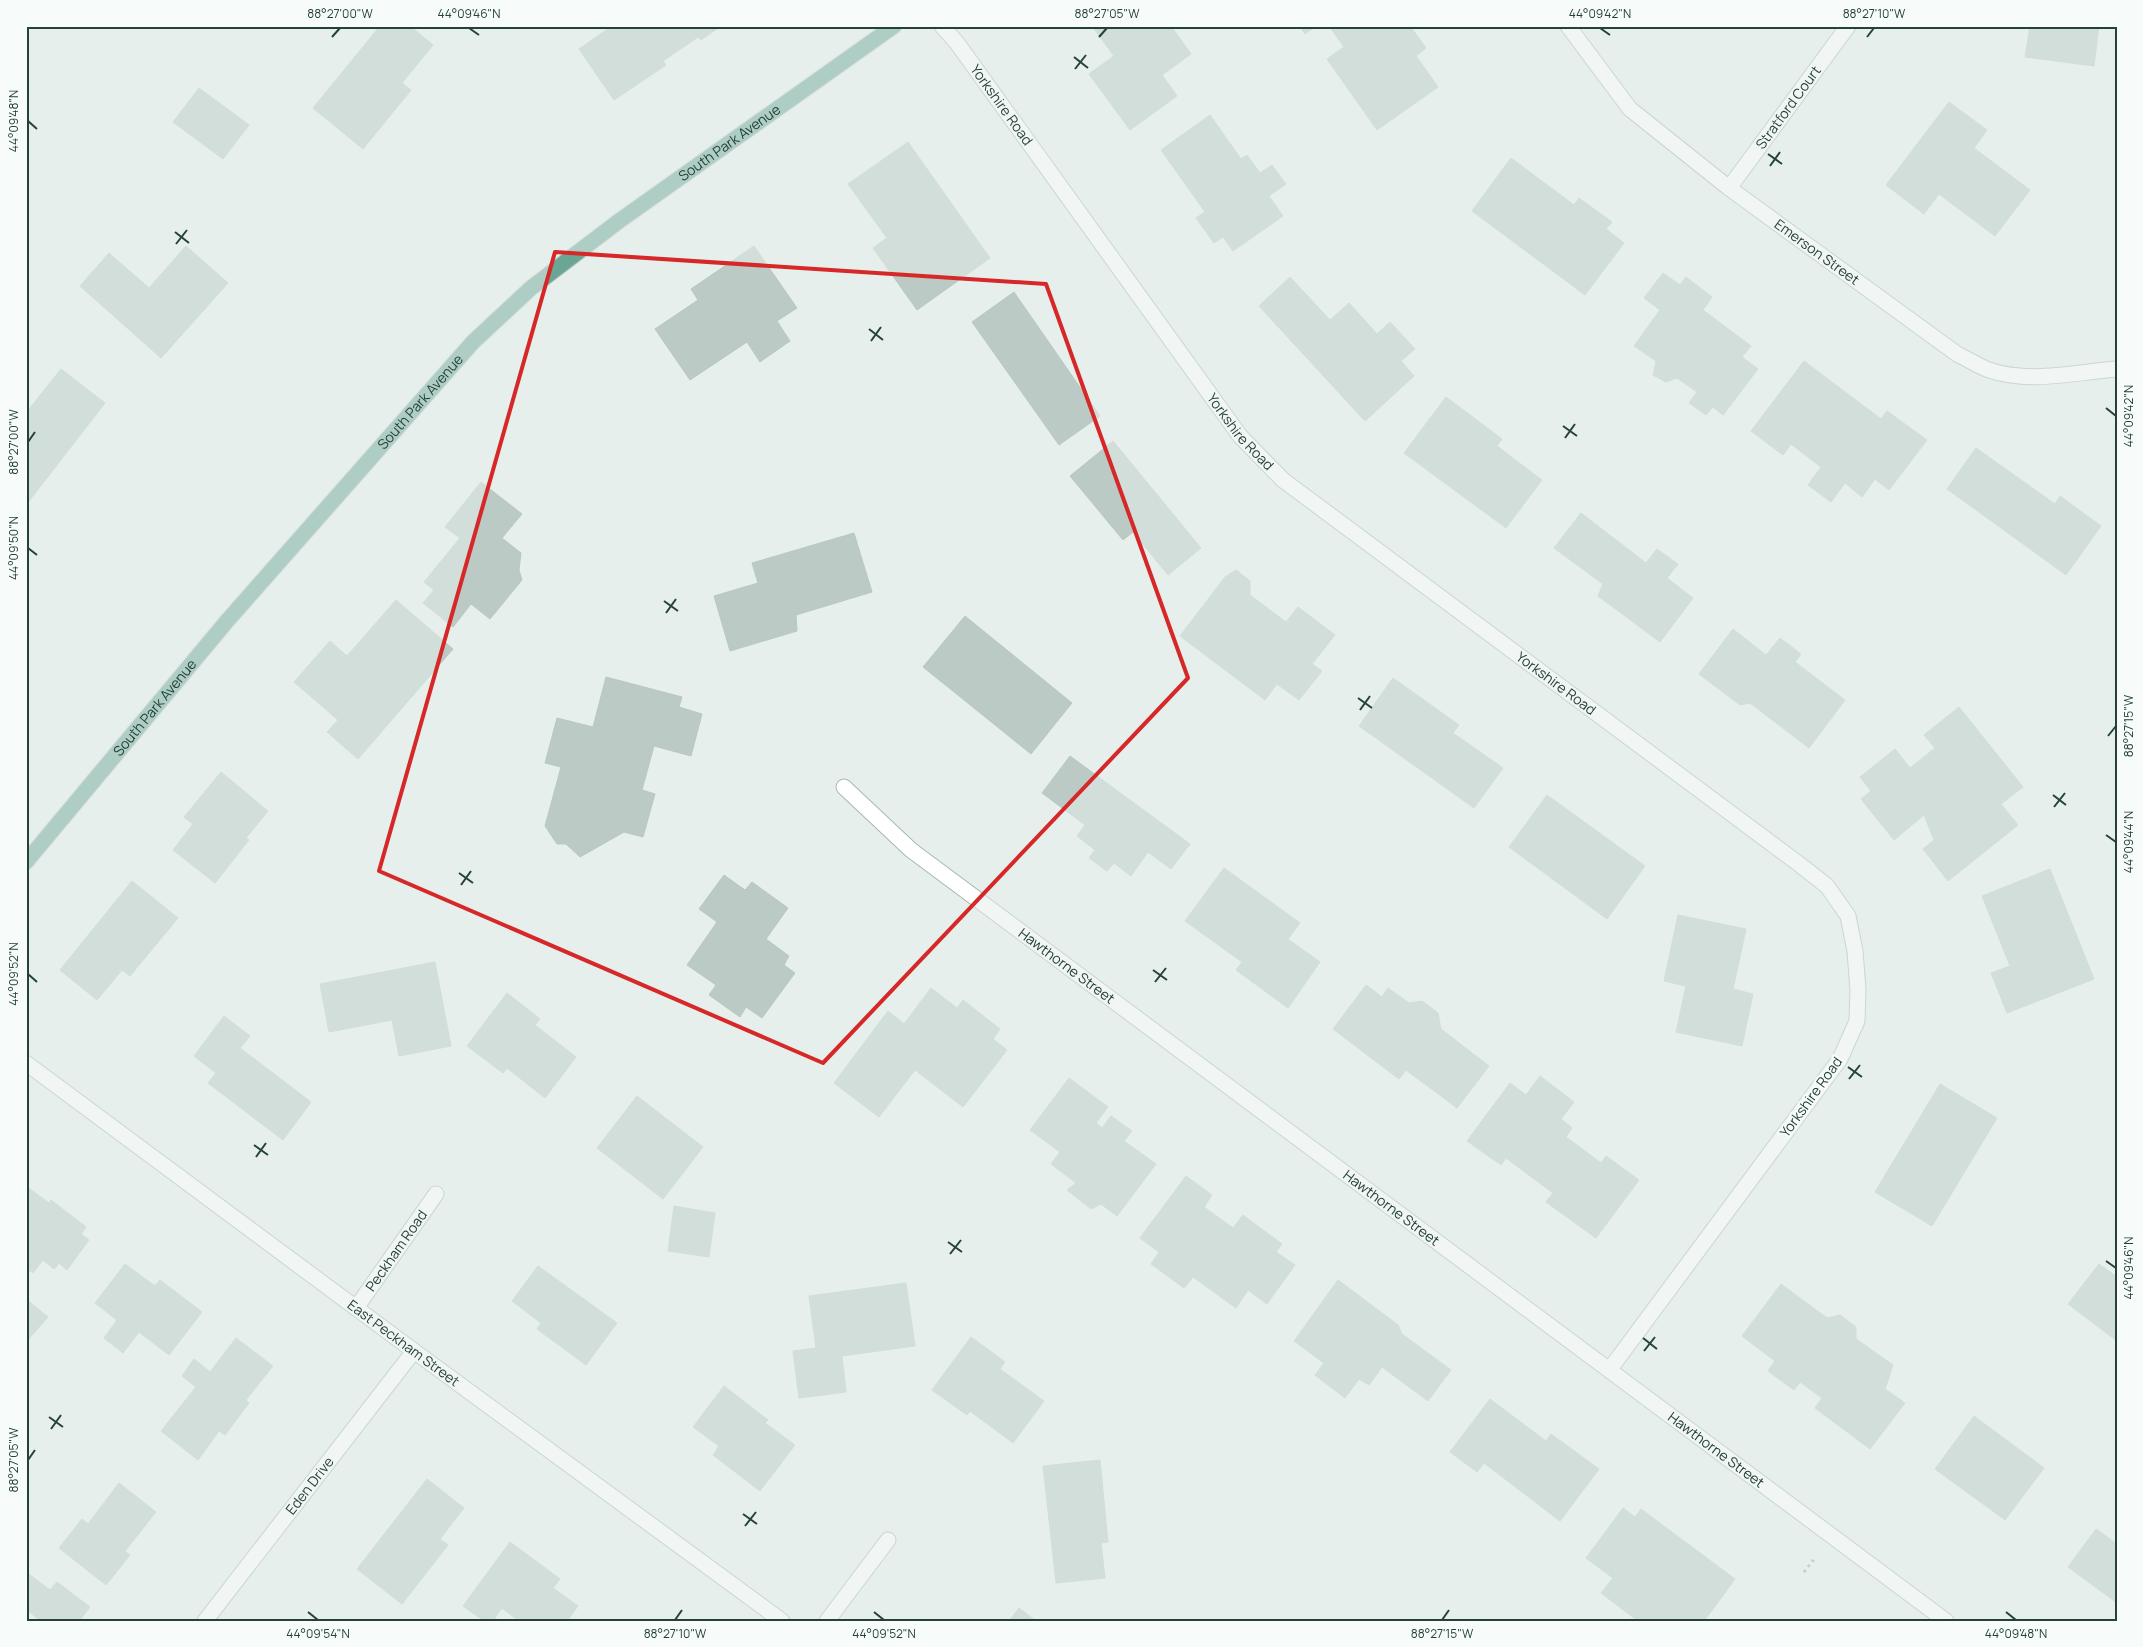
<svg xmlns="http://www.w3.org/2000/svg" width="2143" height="1647" font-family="Manrope,sans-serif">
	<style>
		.building { fill: #bbcac4; stroke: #b8c9c2 }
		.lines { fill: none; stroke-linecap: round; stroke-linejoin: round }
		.minor-casing { stroke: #a8b8b2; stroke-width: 17 }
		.major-casing { stroke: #c2cac8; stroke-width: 17 }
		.path { stroke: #86b3a5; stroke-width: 3; stroke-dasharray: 2.5 4; stroke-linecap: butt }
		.minor { stroke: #fff; stroke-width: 15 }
		.major { stroke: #6aa596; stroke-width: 15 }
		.marked { fill: none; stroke: #d62828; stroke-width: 4; stroke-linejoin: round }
		.ticks { fill: none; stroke: #24423a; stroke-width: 2 }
		.labels { text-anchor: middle; stroke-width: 4.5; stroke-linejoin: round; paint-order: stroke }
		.street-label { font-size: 14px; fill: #24423a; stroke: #f7fbf9 }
		.neatline { fill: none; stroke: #24423a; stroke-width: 2 }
		.ticks-label { font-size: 12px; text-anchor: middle; fill: #24423a }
	</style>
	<rect width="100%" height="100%" fill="#e6efeb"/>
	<g class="building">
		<path d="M380 26H410L433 45 402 83 411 90 363 149 313 108Z"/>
		<path d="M612 26H721L701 40 698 37 663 61 666 65 614 100 579 49Z"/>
		<path d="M1092 26H1171L1191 54 1162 75 1177 96 1130 130 1089 74 1114 56Z"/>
		<path d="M1300 26H1316L1305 34Z"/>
		<path d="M1329 26H1410L1426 48 1416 56 1438 87 1377 130 1327 59 1344 47Z"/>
		<path d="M2030 26H2099L2094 66 2025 57Z"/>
		<path d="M199 88 249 125 223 159 173 122Z"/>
		<path d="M1949 102 1987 130 1974 148 2030 190 1995 236 1939 194 1924 214 1886 185Z"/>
		<path d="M1210 115 1241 159 1247 155 1260 173 1272 165 1286 184 1269 196 1283 216 1233 251 1223 237 1214 243 1196 218 1205 212 1161 150Z"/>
		<path d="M908 142 990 258 917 310 873 248 887 238 848 184Z"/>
		<path d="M1511 158 1574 205 1579 198 1612 222 1606 229 1624 243 1585 295 1472 211Z"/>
		<path d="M186 246 228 283 161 358 80 286 109 253 149 288Z"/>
		<path d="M754 246 797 308 777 321 790 341 760 362 747 342 690 380 655 329 698 300 691 289Z"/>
		<path d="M1663 273 1680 285 1686 277 1712 297 1703 310 1751 346 1742 357 1758 369 1723 415 1713 407 1706 415 1689 403 1697 392 1677 378 1666 382 1653 375 1656 361 1634 346 1660 310 1644 298Z"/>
		<path d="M1290 277 1330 320 1349 303 1377 334 1390 322 1415 349 1401 361 1414 376 1365 421 1259 306Z"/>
		<path d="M1014 292 1100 416 1059 445 972 322Z"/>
		<path d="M1804 361 1881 419 1887 411 1927 440 1889 490 1875 479 1862 497 1845 483 1831 502 1808 485 1821 467 1791 444 1783 455 1751 431Z"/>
		<path d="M61 369 105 403 26 505V413Z"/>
		<path d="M1446 397 1502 439 1497 446 1542 480 1506 528 1404 453Z"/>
		<path d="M1113 441 1201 548 1168 575 1133 532 1123 540 1070 476Z"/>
		<path d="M1976 448 2055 504 2060 496 2101 526 2066 575 1947 489Z"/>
		<path d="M481 482 522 514 502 538 521 553 519 570 522 580 490 619 471 604 453 627 423 603 434 590 424 582 460 538 445 527Z"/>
		<path d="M1581 513 1646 563 1657 549 1678 564 1667 578 1693 598 1660 642 1598 596 1603 584 1554 548Z"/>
		<path d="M854 533 872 592 796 615 797 631 730 651 714 596 758 583 752 563Z"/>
		<path d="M1236 570 1250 581V595L1286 622 1298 607 1335 635 1312 664 1322 671 1299 700 1277 684 1265 700 1180 636 1225 577Z"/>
		<path d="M396 600 453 649 358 759 327 732 338 720 294 682 330 641 347 656Z"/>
		<path d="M965 616 1072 703 1031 754 923 667Z"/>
		<path d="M1733 629 1766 655 1780 638 1801 654 1795 662 1845 700 1809 748 1750 703 1740 705 1699 674Z"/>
		<path d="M606 677 682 697 679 707 702 714 691 756 654 746 642 790 655 794 643 837 624 832 580 857 566 844H557L545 826 561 767 545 763 557 718 593 727Z"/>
		<path d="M1393 678 1459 725 1453 733 1503 768 1474 808 1359 726Z"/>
		<path d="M1959 707 2023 787 2001 804 2018 825 1948 881 1923 849 1934 840 1924 815 1894 840 1861 799 1871 791 1860 777 1895 749 1910 768 1935 748 1924 735Z"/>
		<path d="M1070 756 1190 844 1171 869 1148 852 1131 876 1114 863 1107 871 1089 858 1095 850 1077 836 1085 825 1042 793Z"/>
		<path d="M221 772 268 811 246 838 249 840 215 883 173 850 193 824 184 817Z"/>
		<path d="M1547 795 1645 866 1607 919 1509 847Z"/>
		<path d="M1224 868 1300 923 1288 939 1320 962 1288 1008 1236 970 1242 962 1185 921Z"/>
		<path d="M2050 869 2094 979 2007 1013 1991 973 2010 966 1982 896Z"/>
		<path d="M724 875 745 890 752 882 788 908 766 939 789 956 784 965 795 973 762 1018 746 1007 740 1017 709 995 716 985 687 965 717 922 699 909Z"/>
		<path d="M132 881 178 918 130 976 122 970 97 1000 60 970Z"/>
		<path d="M1678 915 1746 929 1733 989 1753 994 1742 1046 1676 1032 1686 986 1664 981Z"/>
		<path d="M435 962 451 1046 399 1056 392 1020 329 1032 320 984Z"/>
		<path d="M1366 985 1382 997 1388 988 1409 1003 1422 1001 1438 1013 1441 1029 1489 1066 1457 1108 1406 1070 1399 1079 1333 1029Z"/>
		<path d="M931 988 957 1008 963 1000 1000 1029 993 1039 1007 1050 963 1107 915 1070 879 1117 834 1083 888 1011 904 1024Z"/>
		<path d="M507 993 540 1019 535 1025 576 1057 545 1098 507 1068 503 1073 467 1046Z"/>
		<path d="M224 1016 250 1036 240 1048 311 1102 283 1140 208 1083 216 1073 194 1056Z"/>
		<path d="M1540 1076 1574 1102 1561 1119 1572 1128 1566 1137 1601 1163 1606 1156 1639 1180 1596 1238 1546 1202 1553 1193 1506 1158 1501 1165 1467 1141 1510 1083 1526 1095Z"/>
		<path d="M1069 1078 1108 1107 1096 1123 1102 1128 1111 1116 1132 1131 1124 1141 1156 1164 1117 1216 1101 1204 1091 1209 1067 1190 1076 1183 1051 1164 1060 1152 1030 1130Z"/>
		<path d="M1940 1084 1997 1118 1932 1226 1875 1192Z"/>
		<path d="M637 1096 703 1147 663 1199 597 1148Z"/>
		<path d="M1186 1176 1212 1195 1204 1207 1233 1228 1243 1215 1282 1244 1276 1252 1295 1265 1267 1304 1248 1290 1236 1308 1193 1277 1184 1288 1151 1264 1159 1252 1140 1238Z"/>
		<path d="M26 1186 49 1203 51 1200 86 1227 81 1234 89 1240 67 1270 59 1263 54 1269 43 1260 33 1273 26 1268Z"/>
		<path d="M674 1206 715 1213 709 1257 668 1251Z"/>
		<path d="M125 1264 155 1286 160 1280 202 1312 169 1355 139 1332 123 1353 104 1338 117 1320 95 1303Z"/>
		<path d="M2099 1264 2117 1277V1341L2068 1304Z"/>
		<path d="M538 1266 617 1323 586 1365 537 1329 541 1323 512 1301Z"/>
		<path d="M1338 1280 1398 1325 1402 1334 1451 1370 1428 1401 1382 1367 1369 1385 1359 1379 1345 1398 1315 1375 1324 1363 1294 1341Z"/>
		<path d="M906 1283 915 1346 842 1356 846 1392 799 1398 793 1351 816 1348 809 1296Z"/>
		<path d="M1781 1284 1827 1318 1840 1315 1856 1327V1339L1893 1365 1885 1389 1905 1403 1870 1449 1815 1408 1822 1398 1800 1382 1794 1390 1768 1371 1775 1361 1742 1336Z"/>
		<path d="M26 1299 48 1317 26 1342Z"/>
		<path d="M971 1337 1005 1362 1000 1369 1044 1401 1013 1443 970 1411 967 1415 932 1390Z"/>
		<path d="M236 1338 273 1366 246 1400 249 1403 225 1435 219 1431 198 1460 161 1431 196 1387 182 1376 194 1359 210 1372Z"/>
		<path d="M724 1386 768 1420 765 1423 795 1445 760 1491 713 1455 719 1446 693 1427Z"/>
		<path d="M1490 1399 1546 1441 1551 1434 1599 1469 1560 1521 1484 1463 1477 1472 1450 1452Z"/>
		<path d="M1974 1416 2044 1468 2005 1520 1935 1469Z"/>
		<path d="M1100 1460 1108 1542 1101 1543 1105 1578 1056 1583 1043 1466Z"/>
		<path d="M427 1479 464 1508 440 1539 448 1545 402 1604 357 1569Z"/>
		<path d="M119 1483 156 1512 125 1551 130 1555 106 1585 59 1548 82 1519 88 1524Z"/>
		<path d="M1623 1508 1635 1517 1641 1509 1735 1579 1704 1621H1638L1601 1593 1613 1578 1586 1558Z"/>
		<path d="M2096 1529 2117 1544V1603L2068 1567Z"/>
		<path d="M510 1542 560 1579 553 1588 578 1606 567 1621H519L502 1608 493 1621H484L463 1606Z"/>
		<path d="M26 1572 50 1590 57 1582 90 1607 79 1621H41L28 1611 26 1613Z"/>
		<path d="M1019 1608 1036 1621H1009Z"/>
	</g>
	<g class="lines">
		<defs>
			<g id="minor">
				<path id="s1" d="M942 26 957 43 1240 436 1283 480 1799 864 1827 886 1848 916 1855 951 1858 990 1857 1021 1840 1059 1610 1369"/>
				<path id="s2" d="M1568 26 1630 109 1729 188 1957 354C1968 359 1978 366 1989 370 2030 384 2075 372 2117 369"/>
				<path id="s3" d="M1729 188 1848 26"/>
				<path id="s4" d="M844 787 911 850 1946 1621"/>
				<path id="s5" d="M26 1063 414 1351 782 1621"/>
				<path id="s6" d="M356 1308 436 1194"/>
				<path id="s7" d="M205 1621 414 1351"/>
				<path d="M827 1621 888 1540"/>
			</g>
			<g id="major">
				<path id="s8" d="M26 862 227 621 473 342 531 288 619 221 894 26"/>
			</g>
		</defs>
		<use href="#minor" class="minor-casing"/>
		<use href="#major" class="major-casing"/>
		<path class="path" d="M1804 1572 1815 1558"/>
		<use href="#minor" class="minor"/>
		<use href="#major" class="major"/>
	</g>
	<path d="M0 0H2143V1647H0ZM555 252 1046 284 1188 678 823 1063 379 871Z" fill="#e6efeb" fill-opacity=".55" fill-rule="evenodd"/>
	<path class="marked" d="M555 252 1046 284 1188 678 823 1063 379 871Z"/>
	<path class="ticks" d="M469 28 479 35M1600 28 1610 35M332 37 340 28M1099 37 1107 28M1867 37 1874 28M1074 57 1088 68M1075 69 1086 55M28 121 37 129M1768 154 1782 164M1770 166 1780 152M175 232 189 243M176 244 187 230M869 329 883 340M871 341 881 327M2106 408 2116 416M1563 426 1577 436M1565 438 1575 424M28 442 35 432M28 548 37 555M664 601 678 611M666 613 676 599M1358 698 1372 708M1360 710 1370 696M2108 736 2116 726M2053 795 2066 805M2054 807 2065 793M2106 835 2116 842M459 873 473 883M461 885 471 871M1153 970 1167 980M28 974 37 982M1155 982 1166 968M1848 1067 1862 1077M1849 1079 1860 1065M254 1145 268 1155M256 1157 266 1143M948 1242 962 1252M950 1254 961 1240M2106 1261 2116 1268M1643 1338 1657 1349M1644 1351 1655 1337M49 1417 63 1427M51 1429 61 1415M28 1460 35 1450M743 1514 757 1524M745 1526 756 1512M308 1612 318 1620M874 1612 884 1620M2006 1612 2016 1620M675 1620 682 1610M1442 1620 1449 1610"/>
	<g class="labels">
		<g class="street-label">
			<text dy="5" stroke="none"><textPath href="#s1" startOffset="99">Yorkshire Road</textPath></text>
			<text dy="5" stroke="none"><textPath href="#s3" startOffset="100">Stratford Court</textPath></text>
			<text dy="5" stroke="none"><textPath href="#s8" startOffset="1011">South Park Avenue</textPath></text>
			<text dy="5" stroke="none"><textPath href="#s2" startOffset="339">Emerson Street</textPath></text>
			<text dy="5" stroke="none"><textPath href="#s8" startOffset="606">South Park Avenue</textPath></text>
			<text dy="5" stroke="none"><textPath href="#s1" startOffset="504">Yorkshire Road</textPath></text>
			<text dy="5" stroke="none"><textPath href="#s1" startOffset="909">Yorkshire Road</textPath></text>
			<text dy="5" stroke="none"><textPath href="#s8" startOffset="201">South Park Avenue</textPath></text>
			<text dy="5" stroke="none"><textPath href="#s4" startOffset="286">Hawthorne Street</textPath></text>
			<text transform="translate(1811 1097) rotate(-54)" y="5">Yorkshire Road</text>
			<text dy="5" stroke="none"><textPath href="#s4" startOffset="691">Hawthorne Street</textPath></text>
			<text dy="5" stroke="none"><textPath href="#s6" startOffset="70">Peckham Road</textPath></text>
			<text dy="5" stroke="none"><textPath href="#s5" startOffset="470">East Peckham Street</textPath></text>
			<text dy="5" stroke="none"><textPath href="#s4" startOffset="1096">Hawthorne Street</textPath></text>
			<text dy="5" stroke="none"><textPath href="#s7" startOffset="171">Eden Drive</textPath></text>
		</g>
	</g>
	<rect width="2143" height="1647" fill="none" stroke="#f7fbf9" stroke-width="55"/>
	<rect x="28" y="28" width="2088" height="1592" class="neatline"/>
	<g class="ticks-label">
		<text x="340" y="18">88°27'00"W</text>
		<text x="469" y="18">44°09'46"N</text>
		<text x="1107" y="18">88°27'05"W</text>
		<text x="1600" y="18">44°09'42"N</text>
		<text x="1874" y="18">88°27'10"W</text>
		<text transform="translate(14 121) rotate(-90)" y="4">44°09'48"N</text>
		<text transform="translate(2129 416) rotate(-90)" y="4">44°09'42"N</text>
		<text transform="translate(14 442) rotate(-90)" y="4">88°27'00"W</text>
		<text transform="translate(14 548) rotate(-90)" y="4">44°09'50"N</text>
		<text transform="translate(2129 726) rotate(-90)" y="4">88°27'15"W</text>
		<text transform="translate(2129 842) rotate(-90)" y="4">44°09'44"N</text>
		<text transform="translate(14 974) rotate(-90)" y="4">44°09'52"N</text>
		<text transform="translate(2129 1268) rotate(-90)" y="4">44°09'46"N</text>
		<text transform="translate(14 1460) rotate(-90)" y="4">88°27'05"W</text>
		<text x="318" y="1638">44°09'54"N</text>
		<text x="675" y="1638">88°27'10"W</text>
		<text x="884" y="1638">44°09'52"N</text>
		<text x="1442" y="1638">88°27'15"W</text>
		<text x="2016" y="1638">44°09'48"N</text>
	</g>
</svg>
